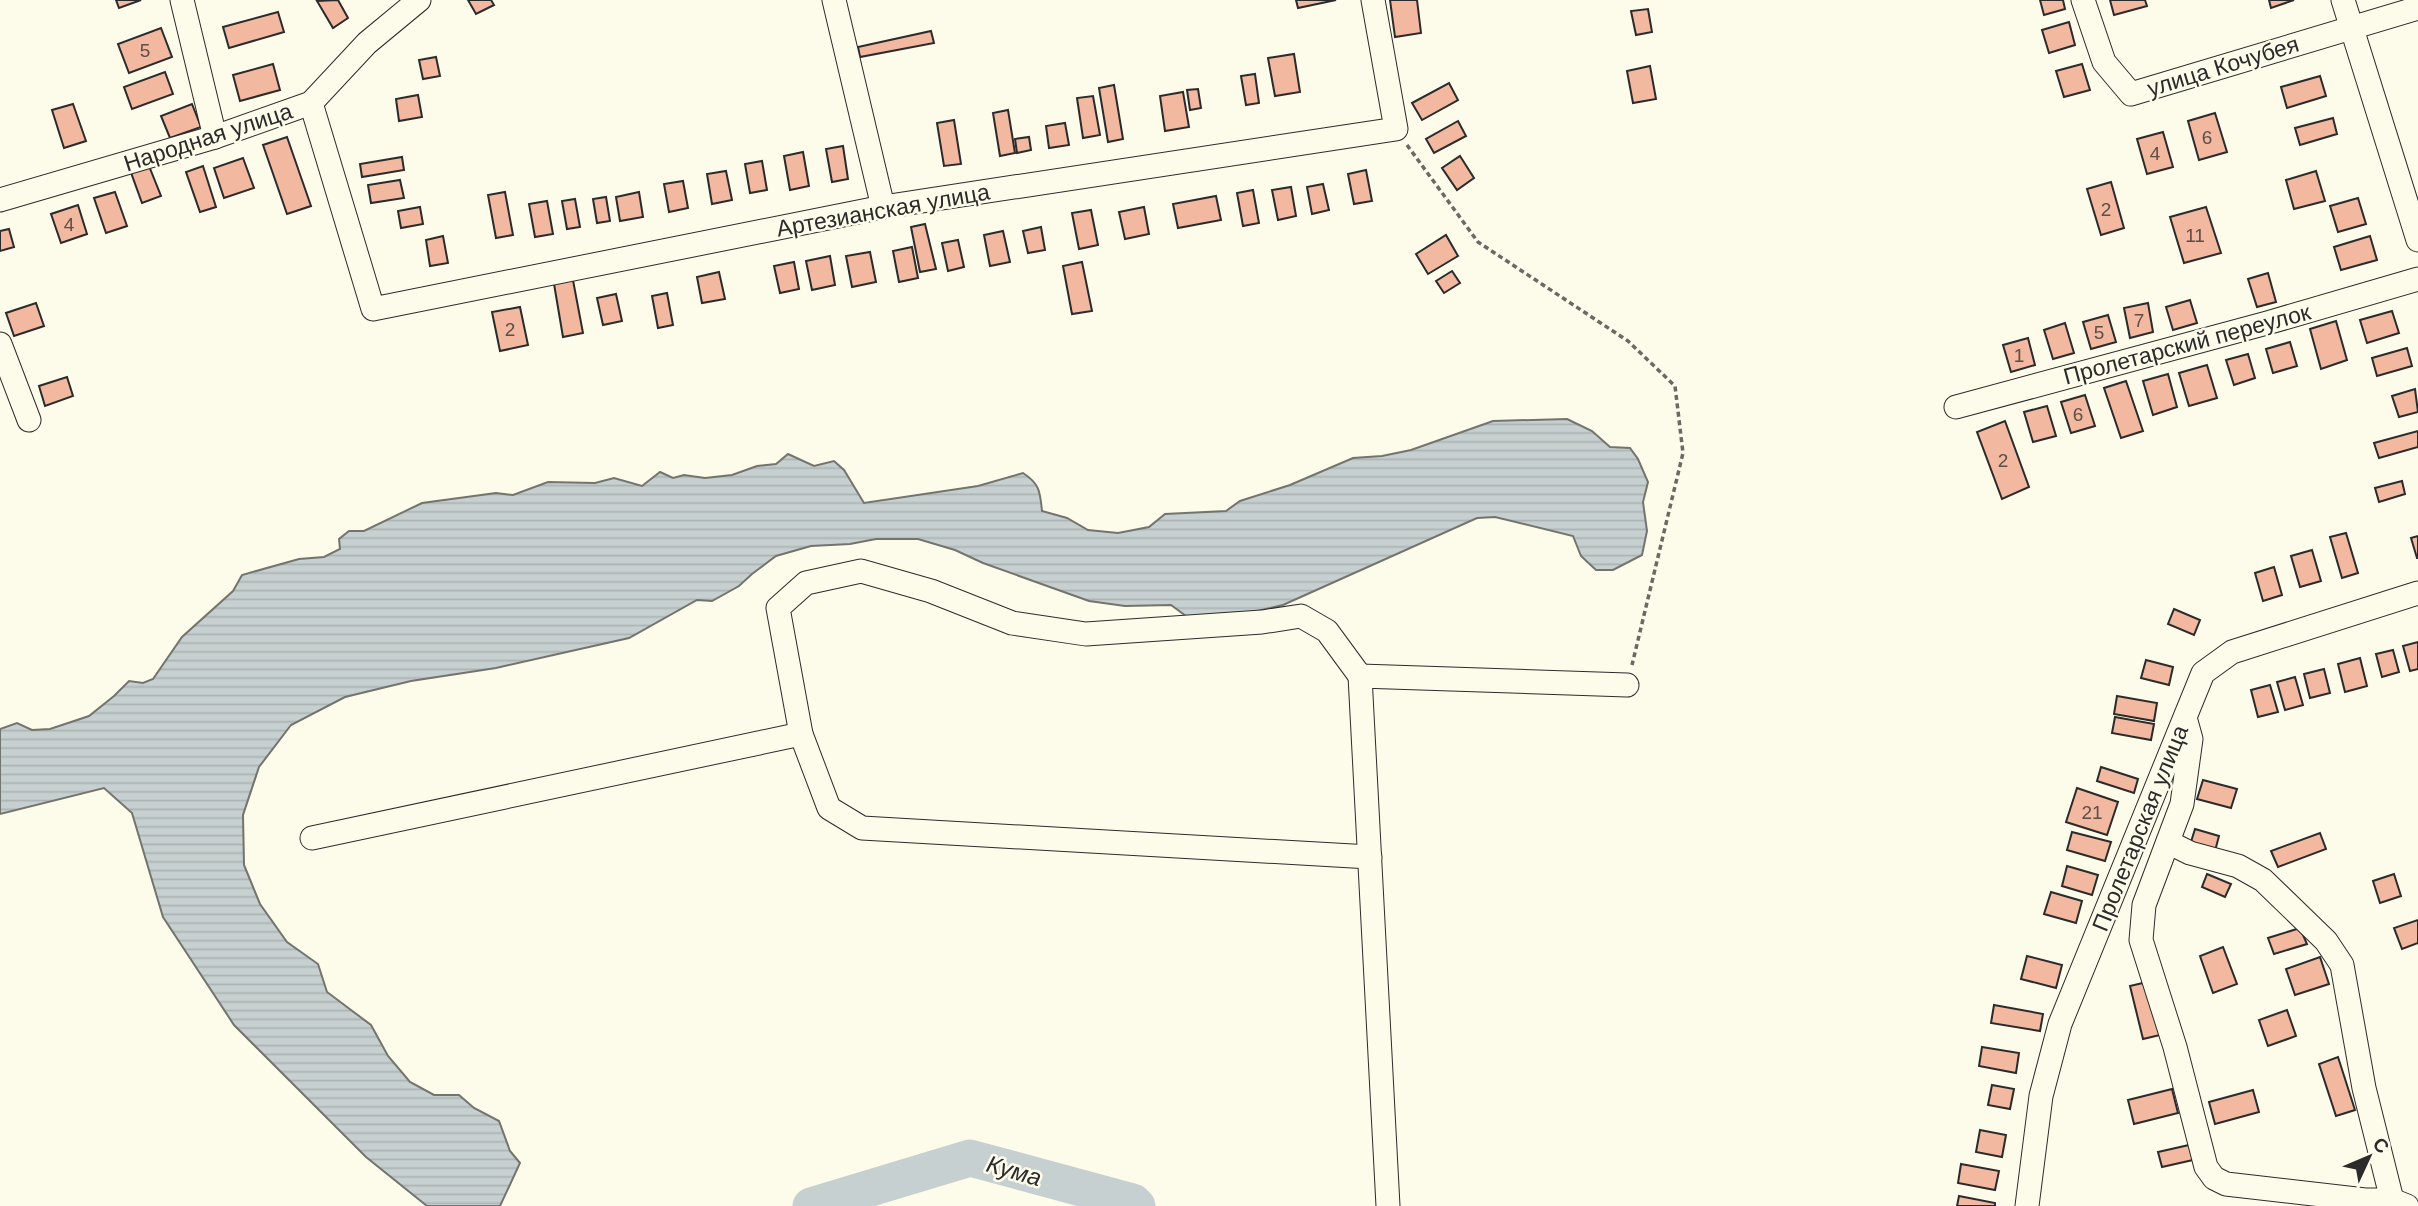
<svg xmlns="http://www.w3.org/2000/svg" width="2418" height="1206" font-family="Arial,sans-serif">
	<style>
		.water { fill: url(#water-rules); stroke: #74746e; stroke-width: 2 }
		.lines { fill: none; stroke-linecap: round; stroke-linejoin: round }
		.river { stroke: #c7d0d0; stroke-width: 37 }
		.building { fill: #f2b8a0; stroke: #2b2b2b; stroke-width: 2 }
		.minor-casing { stroke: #2b2b2b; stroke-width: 25 }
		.path { stroke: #6a6964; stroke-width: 3.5; stroke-dasharray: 5 3.5; stroke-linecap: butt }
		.minor { stroke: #fdfbea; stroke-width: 23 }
		.labels { text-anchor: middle; stroke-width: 5; stroke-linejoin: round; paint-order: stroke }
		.number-label { font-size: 19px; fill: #5d4e48 }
		.street-label { font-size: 23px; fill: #2b2b2b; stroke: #fdfbea }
		.water-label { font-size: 24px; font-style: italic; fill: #2b2b2b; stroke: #fdfbea }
	</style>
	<defs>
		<pattern id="water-rules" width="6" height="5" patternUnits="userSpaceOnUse" patternTransform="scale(1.75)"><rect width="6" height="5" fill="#c7d0d0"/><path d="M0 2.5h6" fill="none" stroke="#abb3b3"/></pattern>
	</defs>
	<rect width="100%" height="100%" fill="#fdfbea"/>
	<path class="water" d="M1567 419 1592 431 1610 447 1630 448 1638 459 1648 482 1643 502 1647 531 1642 555 1613 570H1596L1581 556 1573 536 1495 517 1477 518 1283 605 1233 617 1190 619 1171 605 1125 606 1089 601 983 563 955 550 918 539H876L850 544 811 546 776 556 752 574 739 586 712 601 697 600 629 638 496 668 411 681 345 697 291 725 259 767 243 815 244 865 260 904 287 942 318 964 327 992 371 1025 388 1056 410 1082 434 1095H459L474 1108 499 1121 510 1151 520 1163 500 1206H427L366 1157 234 1025 163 917 132 813 104 788 0 814V729L17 723 32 730 50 729 89 716 114 696 129 681 143 683 153 679 182 637 233 591 242 575 299 559 324 557 340 549 339 539 349 531H364L422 503 496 493 513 495 548 482 595 483 614 478 642 486 660 472 673 478 684 475 705 478 732 475 757 466 776 464 788 454 814 466 834 461 844 470 864 503 978 486 1023 473C1040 484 1040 492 1042 511L1067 518 1088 530 1118 533 1149 527 1165 514 1226 511 1240 501 1290 485 1353 458 1382 456 1411 450 1493 421Z"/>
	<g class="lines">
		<path class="river" d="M811 1206 970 1158 1133 1202 1137 1206"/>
	</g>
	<g class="building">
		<path d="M116 0H141L119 8Z"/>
		<path d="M338 0 348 18 333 28 317 1Z"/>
		<path d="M468 0H491L494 5 476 14Z"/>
		<path d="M1296 0H1336L1298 8Z"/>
		<path d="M1390 0H1417L1421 33 1395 37Z"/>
		<path d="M2040 0H2063L2065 9 2044 15Z"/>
		<path d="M2110 0H2145L2147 6 2114 15Z"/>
		<path d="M2269 0H2294L2271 8Z"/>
		<path d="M1648 9 1652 32 1636 35 1631 11Z"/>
		<path d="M278 12 284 32 229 48 223 27Z"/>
		<path d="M2069 22 2075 45 2049 53 2042 30Z"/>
		<path d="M161 28 172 57 129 73 118 44Z"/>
		<path d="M931 31 934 43 860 57 858 47Z"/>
		<path d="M1294 54 1300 92 1275 96 1268 58Z"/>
		<path d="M436 57 440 76 423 79 419 60Z"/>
		<path d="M273 64 280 90 240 101 233 75Z"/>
		<path d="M2082 64 2090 90 2064 97 2056 71Z"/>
		<path d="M1650 66 1656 99 1633 103 1627 71Z"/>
		<path d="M165 72 173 94 132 109 124 87Z"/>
		<path d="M1255 74 1259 103 1246 105 1241 76Z"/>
		<path d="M2320 76 2326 96 2287 108 2281 87Z"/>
		<path d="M1449 83 1458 100 1422 120 1412 103Z"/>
		<path d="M1114 85 1123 139 1108 142 1099 88Z"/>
		<path d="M1198 89 1201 108 1190 110 1187 90Z"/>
		<path d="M1183 92 1189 127 1165 131 1160 96Z"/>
		<path d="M418 95 422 117 399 121 396 99Z"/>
		<path d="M1093 96 1100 135 1083 138 1077 98Z"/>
		<path d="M73 104 86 141 64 148 52 110Z"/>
		<path d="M192 104 201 127 170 138 161 116Z"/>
		<path d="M1008 110 1015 153 1000 156 993 113Z"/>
		<path d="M2215 113 2227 152 2199 160 2188 121Z"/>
		<path d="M2333 118 2337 134 2300 145 2295 128Z"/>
		<path d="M954 120 961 164 944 166 937 123Z"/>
		<path d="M1458 121 1466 136 1434 153 1426 139Z"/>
		<path d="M1065 123 1069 145 1049 148 1046 126Z"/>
		<path d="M2163 132 2173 167 2147 174 2137 139Z"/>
		<path d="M287 137 311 206 287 214 263 145Z"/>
		<path d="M1029 137 1031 150 1017 153 1015 139Z"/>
		<path d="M843 146 848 179 832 182 826 149Z"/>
		<path d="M803 152 809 186 790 190 784 156Z"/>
		<path d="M1460 156 1474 178 1457 190 1442 168Z"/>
		<path d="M402 157 404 170 362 177 360 164Z"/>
		<path d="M243 158 254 188 224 198 214 168Z"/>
		<path d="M147 161 161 196 142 203 129 167Z"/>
		<path d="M762 161 767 190 750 193 745 164Z"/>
		<path d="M203 166 216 207 200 212 186 172Z"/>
		<path d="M1366 170 1372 201 1354 204 1348 174Z"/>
		<path d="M726 171 732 200 712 204 707 174Z"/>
		<path d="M2316 171 2325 201 2294 209 2286 180Z"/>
		<path d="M400 180 404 198 371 203 368 185Z"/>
		<path d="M683 181 688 208 669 212 664 184Z"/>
		<path d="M2111 182 2124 228 2101 235 2087 189Z"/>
		<path d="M1323 184 1329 210 1312 214 1307 187Z"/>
		<path d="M1291 187 1296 216 1278 220 1272 190Z"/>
		<path d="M1253 190 1259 223 1243 226 1237 193Z"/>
		<path d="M115 192 127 226 106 233 94 198Z"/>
		<path d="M505 192 513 235 496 238 488 195Z"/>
		<path d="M639 192 643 217 620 221 616 197Z"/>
		<path d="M1216 196 1221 220 1178 228 1173 204Z"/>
		<path d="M606 197 610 221 597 223 593 199Z"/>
		<path d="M2358 198 2366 224 2338 232 2330 206Z"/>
		<path d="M575 199 580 227 567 229 562 201Z"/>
		<path d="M547 201 553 234 535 237 529 204Z"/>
		<path d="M78 205 87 234 61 243 51 214Z"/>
		<path d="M420 207 423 224 401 228 398 211Z"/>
		<path d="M1144 207 1149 234 1125 239 1119 212Z"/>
		<path d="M2206 207 2221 253 2184 263 2170 217Z"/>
		<path d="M1091 210 1098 245 1079 249 1072 213Z"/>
		<path d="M925 224 936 269 920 272 911 227Z"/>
		<path d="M1041 227 1045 250 1028 253 1023 231Z"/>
		<path d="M9 229 14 247 0 251V231Z"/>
		<path d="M1003 231 1010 262 990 266 984 235Z"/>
		<path d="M1446 235 1458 256 1428 274 1416 254Z"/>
		<path d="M443 236 448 263 430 266 426 240Z"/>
		<path d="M2370 236 2377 260 2341 270 2334 247Z"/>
		<path d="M958 240 964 267 948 271 942 243Z"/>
		<path d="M912 247 918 278 899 282 893 251Z"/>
		<path d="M870 252 876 282 852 287 846 256Z"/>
		<path d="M830 256 835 285 812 290 806 261Z"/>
		<path d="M794 262 799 289 780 293 774 266Z"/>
		<path d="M1082 262 1092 311 1072 314 1063 266Z"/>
		<path d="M1452 271 1460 283 1444 293 1436 281Z"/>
		<path d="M719 272 725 299 702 303 697 277Z"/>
		<path d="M2268 273 2276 302 2257 307 2248 279Z"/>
		<path d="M572 275 583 333 563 337 553 278Z"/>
		<path d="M667 293 673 325 658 328 652 296Z"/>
		<path d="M616 294 622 321 603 325 597 298Z"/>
		<path d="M2190 300 2197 323 2173 330 2166 307Z"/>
		<path d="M36 303 44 326 14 336 6 313Z"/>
		<path d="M2148 303 2153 332 2130 338 2124 308Z"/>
		<path d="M520 307 528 345 500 351 492 312Z"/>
		<path d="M2392 311 2399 333 2367 343 2360 320Z"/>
		<path d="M2108 315 2116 342 2091 349 2083 322Z"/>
		<path d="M2336 321 2347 360 2321 369 2310 329Z"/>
		<path d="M2065 323 2074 353 2053 359 2044 330Z"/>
		<path d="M2028 338 2035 365 2011 372 2003 345Z"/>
		<path d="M2290 342 2297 366 2273 373 2266 349Z"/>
		<path d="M2407 348 2412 366 2377 376 2372 358Z"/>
		<path d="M2248 354 2255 378 2234 385 2226 360Z"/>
		<path d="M2207 365 2217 398 2189 406 2179 373Z"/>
		<path d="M2168 374 2177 407 2153 415 2143 381Z"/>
		<path d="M67 377 73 396 45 406 39 386Z"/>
		<path d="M2126 381 2143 431 2121 438 2104 388Z"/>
		<path d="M2415 389 2418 412 2399 417 2392 396Z"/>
		<path d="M2085 395 2095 426 2071 433 2061 402Z"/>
		<path d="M2047 406 2056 436 2033 442 2024 412Z"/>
		<path d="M2005 421 2029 487 2002 499 1977 432Z"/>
		<path d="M2418 431V447L2379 458 2374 443Z"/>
		<path d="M2402 481 2405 494 2379 502 2375 488Z"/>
		<path d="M2346 533 2358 573 2342 578 2330 537Z"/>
		<path d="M2418 536V558H2417L2411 538Z"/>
		<path d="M2312 550 2321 581 2300 587 2291 556Z"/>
		<path d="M2274 567 2282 595 2263 601 2255 573Z"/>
		<path d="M2174 609 2200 620 2194 635 2168 624Z"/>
		<path d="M2418 642V669L2410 671 2403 646Z"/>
		<path d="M2393 650 2399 672 2382 677 2376 654Z"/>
		<path d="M2360 658 2367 686 2345 692 2338 664Z"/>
		<path d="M2146 660 2173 667 2169 685 2141 678Z"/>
		<path d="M2324 669 2330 693 2310 698 2304 674Z"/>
		<path d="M2295 677 2303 705 2285 710 2277 682Z"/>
		<path d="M2270 685 2278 712 2258 717 2251 690Z"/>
		<path d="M2117 696 2157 703 2154 721 2114 714Z"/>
		<path d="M2115 717 2154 724 2151 740 2112 733Z"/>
		<path d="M2101 767 2138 779 2134 793 2097 781Z"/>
		<path d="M2203 780 2237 789 2231 808 2197 799Z"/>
		<path d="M2077 788 2118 802 2107 835 2066 822Z"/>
		<path d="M2195 829 2219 836 2215 851 2190 845Z"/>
		<path d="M2072 832 2111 842 2105 861 2067 850Z"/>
		<path d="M2320 833 2326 849 2278 867 2271 851Z"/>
		<path d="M2067 866 2098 875 2092 895 2062 886Z"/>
		<path d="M2207 874 2231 884 2225 897 2202 887Z"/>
		<path d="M2394 874 2401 896 2380 903 2373 881Z"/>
		<path d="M2051 892 2082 901 2076 923 2044 914Z"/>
		<path d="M2418 920V943L2402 949 2394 928Z"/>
		<path d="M2300 928 2307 944 2274 954 2268 938Z"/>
		<path d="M2223 947 2237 984 2213 993 2200 956Z"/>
		<path d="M2027 956 2062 965 2056 988 2021 979Z"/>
		<path d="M2320 957 2329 984 2295 995 2286 969Z"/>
		<path d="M2147 982 2160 1035 2143 1039 2130 986Z"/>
		<path d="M1994 1005 2043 1014 2040 1031 1991 1023Z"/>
		<path d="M2287 1010 2296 1036 2268 1046 2259 1020Z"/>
		<path d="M1982 1047 2019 1053 2016 1073 1979 1066Z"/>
		<path d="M2338 1057 2355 1110 2336 1116 2319 1064Z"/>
		<path d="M1992 1085 2014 1089 2010 1109 1988 1105Z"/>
		<path d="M2172 1089 2178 1113 2134 1124 2128 1100Z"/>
		<path d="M2253 1090 2259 1112 2215 1124 2209 1102Z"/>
		<path d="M1980 1130 2006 1135 2002 1157 1976 1152Z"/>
		<path d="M2189 1145 2193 1160 2162 1167 2158 1152Z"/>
		<path d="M1961 1164 1999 1171 1995 1190 1958 1183Z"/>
		<path d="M1959 1196 1995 1203V1206H1957Z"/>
	</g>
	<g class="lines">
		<defs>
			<g id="minor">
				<path d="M182 0 215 137"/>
				<path d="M834 0 883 207"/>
				<path d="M2083 0 2104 62 2131 94 2418 8"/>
				<path d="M2343 0 2418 240"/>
				<path d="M311 103 373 309 883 207 1396 129 1373 0"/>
				<path d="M0 200 215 137 311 103 367 43 419 0"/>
				<path d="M0 344 29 420"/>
				<path d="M1956 407 2267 323 2418 279"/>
				<path d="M1360 676 1327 631 1301 616 1262 622 1086 634 1012 623 931 591 861 571 806 583 778 608 801 734 829 808 862 828 1370 857"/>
				<path d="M2186 721 2191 739 2182 804 2144 905 2141 940 2175 1047 2206 1167 2214 1178 2226 1184 2365 1200H2392L2407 1206"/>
				<path d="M312 838 801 734"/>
				<path d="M2168 842 2190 853 2238 866 2263 880 2326 941 2342 965 2364 1088 2392 1200"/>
				<path d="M1388 1206 1360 676 1627 685"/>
				<path d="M2027 1206 2041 1096 2060 1024 2203 673 2232 652 2418 593"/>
			</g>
		</defs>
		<use href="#minor" class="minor-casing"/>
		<path class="path" d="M1407 145 1478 242 1628 341 1675 386 1683 453 1632 665"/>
		<use href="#minor" class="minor"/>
	</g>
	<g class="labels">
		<g class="number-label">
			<text x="145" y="57">5</text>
			<text x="2207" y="144">6</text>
			<text x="2155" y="160">4</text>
			<text x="2106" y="216">2</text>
			<text x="69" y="231">4</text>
			<text x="2195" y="242">11</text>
			<text x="2139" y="327">7</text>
			<text x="510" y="336">2</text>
			<text x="2099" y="339">5</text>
			<text x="2019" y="362">1</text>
			<text x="2078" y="421">6</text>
			<text x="2003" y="467">2</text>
			<text x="2092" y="819">21</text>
		</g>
		<g class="street-label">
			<text transform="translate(2223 66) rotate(-17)" y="8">улица Кочубея</text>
			<text transform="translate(208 137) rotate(-18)" y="8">Народная улица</text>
			<text transform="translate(883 210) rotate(-10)" y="8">Артезианская улица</text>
			<text transform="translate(2187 344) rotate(-15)" y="8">Пролетарский переулок</text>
			<text transform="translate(2140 828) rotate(-68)" y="8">Пролетарская улица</text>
		</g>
		<g class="water-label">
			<text transform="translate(1014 1171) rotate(16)" y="8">Кума</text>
		</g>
	</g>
	<g transform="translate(2369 1157) rotate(46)" stroke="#fdfbea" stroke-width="5" paint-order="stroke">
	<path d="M0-5L12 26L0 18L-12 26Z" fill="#2b2b2b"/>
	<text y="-10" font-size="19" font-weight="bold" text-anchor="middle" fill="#2b2b2b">С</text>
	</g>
</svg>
